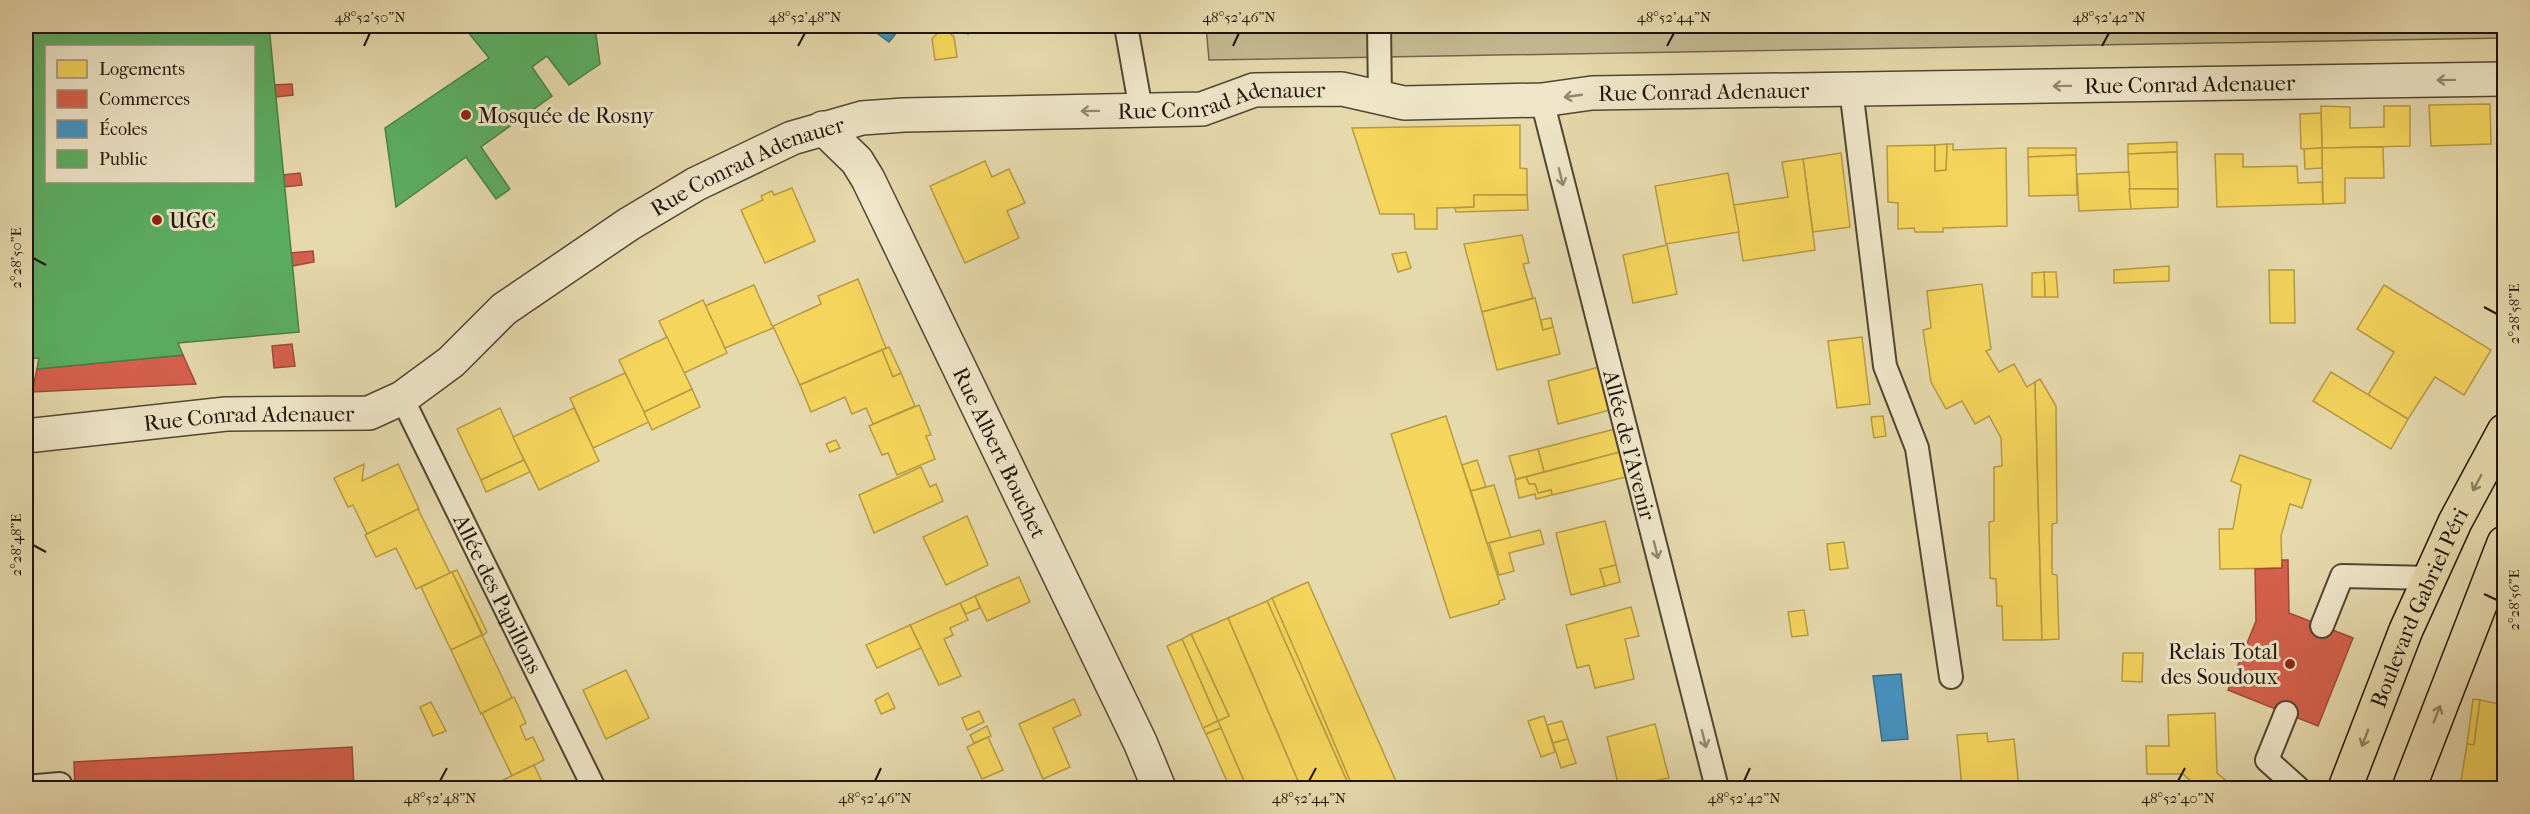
<svg xmlns="http://www.w3.org/2000/svg" width="2530" height="814" font-family="'IM FELL French Canon',serif">
	<style>
		.green { fill: #c4b890; stroke: #72664d; stroke-width: 1.5 }
		.homes { fill: #f6d55c; stroke: #b69b43; stroke-width: 1.5 }
		.shops { fill: #d6604d; stroke: #9f4a39; stroke-width: 1.5 }
		.schools { fill: #4393c3; stroke: #386d8c; stroke-width: 1.5 }
		.public { fill: #5aae61; stroke: #488047; stroke-width: 1.5; fill-rule: evenodd }
		.lines { fill: none; stroke-linecap: round; stroke-linejoin: round }
		.lane-casing { stroke: #514632; stroke-width: 26 }
		.street-casing { stroke: #514632; stroke-width: 36 }
		.primary-casing { stroke: #1f150a; stroke-width: 36 }
		.lane { stroke: #efe6c9; stroke-width: 22 }
		.street { stroke: #efe6c9; stroke-width: 33 }
		.primary { stroke: #e6d9ac; stroke-width: 33 }
		.oneway { stroke: #918873 }
		.oneway2 { stroke: #8c8163 }
		.ticks { fill: none; stroke: #1f150a; stroke-width: 2 }
		.poi-dot { fill: #8f2418; stroke: #efe6c9; stroke-width: 2 }
		.labels { text-anchor: middle; stroke-width: 6; stroke-linejoin: round; paint-order: stroke }
		.street-label { font-size: 22px; fill: #1f150a; stroke: #efe6c9 }
		.poi-label { font-size: 22px; fill: #1f150a; stroke: #efe6c9; text-anchor: start }
		.neatline { fill: none; stroke: #1f150a; stroke-width: 2 }
		.ticks-label { font-size: 15px; text-anchor: middle; fill: #1f150a }
	</style>
	<rect width="100%" height="100%" fill="#e6d9ac"/>
	<filter id="stains"><feTurbulence type="fractalNoise" baseFrequency=".00333" numOctaves="4"/><feColorMatrix values="0 0 0 0 .2 0 0 0 0 .09 0 0 0 0 .02 0 0 0 .5 -.17"/></filter>
	<radialGradient id="worn" r=".72"><stop offset=".6" stop-color="#630" stop-opacity="0"/><stop offset="1" stop-color="#630" stop-opacity=".3"/></radialGradient>
	<path class="green" d="M1206 26H2504V38L1209 60Z"/>
	<g class="homes">
		<path d="M943 27 954 37 957 57 935 60 932 39Z"/>
		<path d="M2490 104 2491 144 2431 146 2429 105Z"/>
		<path d="M2321 106 2350 107V128L2384 127V106H2410V146L2322 148Z"/>
		<path d="M2321 113 2322 148 2301 149 2300 114Z"/>
		<path d="M1520 125V168L1527 169V195H1474V207L1437 208V229H1415L1414 214H1380L1352 128Z"/>
		<path d="M2177 142V152L2128 154V144Z"/>
		<path d="M1947 144H1953V150L2006 148 2007 226 1943 228V232H1915L1914 228 1898 229V203L1888 202 1887 146 1935 145V171L1946 170Z"/>
		<path d="M1947 144 1946 170 1935 171V145Z"/>
		<path d="M2383 147 2384 178H2345V203L2323 204 2322 148Z"/>
		<path d="M2028 148H2076V155L2028 157Z"/>
		<path d="M2322 148V168L2305 169 2304 149Z"/>
		<path d="M2177 152 2178 189H2129L2128 154Z"/>
		<path d="M1841 153 1850 227 1813 232 1803 159Z"/>
		<path d="M2215 154H2243V167L2297 166 2298 183 2322 182 2323 204 2217 207Z"/>
		<path d="M2076 155 2077 195 2029 196 2028 157Z"/>
		<path d="M1803 159 1815 250 1743 261 1734 205 1788 197 1782 162Z"/>
		<path d="M985 161 992 177 1009 169 1025 203 1007 211 1019 238 965 263 930 186Z"/>
		<path d="M2129 172 2131 209 2079 211 2077 174Z"/>
		<path d="M1728 173 1739 232 1666 244 1655 186Z"/>
		<path d="M792 188 815 241 765 263 741 210 763 200 761 196 772 191 774 195Z"/>
		<path d="M2129 189H2178V207L2131 209Z"/>
		<path d="M1474 195H1527L1528 210 1456 212 1455 208 1474 207Z"/>
		<path d="M1522 235 1529 263 1523 264 1533 298 1482 312 1464 244Z"/>
		<path d="M1667 245 1677 294 1633 303 1623 255Z"/>
		<path d="M1406 252 1411 268 1398 272 1392 254Z"/>
		<path d="M2169 266V281L2114 283V270Z"/>
		<path d="M2269 270H2294L2295 323H2270Z"/>
		<path d="M2044 272H2056L2058 297H2045Z"/>
		<path d="M2044 272 2045 297H2032V273Z"/>
		<path d="M858 279 886 348 800 385 773 326 821 304 818 296Z"/>
		<path d="M1982 284 1991 349 1986 351 1999 372 2014 364 2027 387 2035 382 2042 640H2003L2002 606H1997L1996 579 1990 578 1989 522 1994 521V467L2002 466 2001 438 1989 416 1975 424 1962 401 1946 409 1931 382 1923 330 1931 328 1927 291Z"/>
		<path d="M754 285 773 328 725 348 705 306Z"/>
		<path d="M2384 285 2491 350 2464 395 2435 377 2408 419 2368 395 2394 352 2357 329Z"/>
		<path d="M1535 298 1543 330 1553 327 1560 354 1497 370 1482 312Z"/>
		<path d="M703 300 727 353 684 373 659 321Z"/>
		<path d="M1551 318 1553 327 1543 330 1541 320Z"/>
		<path d="M667 337 692 389 644 412 619 360Z"/>
		<path d="M1862 337 1870 404 1837 408 1828 341Z"/>
		<path d="M889 347 901 373 893 377 882 350Z"/>
		<path d="M882 350 893 377 901 373 915 406 873 424 866 408 852 414 845 397 811 412 800 385Z"/>
		<path d="M1599 367 1610 410 1558 424 1548 381Z"/>
		<path d="M2331 372 2408 419 2391 449 2313 401Z"/>
		<path d="M625 373 649 422 593 448 570 398Z"/>
		<path d="M2040 379 2056 406 2057 523 2052 524V574L2057 575 2059 639 2042 640 2035 382Z"/>
		<path d="M692 389 700 407 652 430 644 412Z"/>
		<path d="M919 405 931 435 926 436 935 459 897 475 888 453 882 455 869 426Z"/>
		<path d="M500 408 524 460 481 480 457 429Z"/>
		<path d="M574 408 599 461 539 490 513 437Z"/>
		<path d="M1446 416 1505 599 1499 601V604L1450 618 1391 434Z"/>
		<path d="M1883 416 1886 436 1874 438 1871 417Z"/>
		<path d="M1615 429 1620 452 1544 472 1538 449Z"/>
		<path d="M836 440 840 448 830 452 826 444Z"/>
		<path d="M1538 449 1544 472 1516 479 1509 456Z"/>
		<path d="M1620 452 1626 477 1552 495 1551 490 1538 493 1535 484H1529L1526 477Z"/>
		<path d="M2240 455 2311 480 2302 508 2290 504 2281 536 2282 568 2220 569 2219 529H2233L2241 485 2231 481Z"/>
		<path d="M524 460 530 472 486 492 481 480Z"/>
		<path d="M1477 460 1486 487 1471 491 1462 465Z"/>
		<path d="M364 464 362 481 398 464 419 509 367 534 353 505 348 507 334 478Z"/>
		<path d="M921 467 930 487 936 484 943 501 874 533 859 495Z"/>
		<path d="M1526 477 1529 484H1535L1538 493 1551 490 1552 495 1536 499 1535 494 1519 498 1515 480Z"/>
		<path d="M1494 485 1511 538 1487 543 1471 491Z"/>
		<path d="M418 509 450 573 416 589 396 548 376 557 365 535Z"/>
		<path d="M967 516 988 565 946 585 923 537Z"/>
		<path d="M1605 521 1616 565 1600 569 1605 586 1571 595 1556 533Z"/>
		<path d="M1540 530 1544 544 1509 553 1514 571 1499 575 1489 543Z"/>
		<path d="M1844 542 1848 568 1830 570 1827 544Z"/>
		<path d="M1616 565 1620 582 1605 586 1600 569Z"/>
		<path d="M457 570 487 632 483 635 452 572Z"/>
		<path d="M452 572 482 635 451 650 421 587Z"/>
		<path d="M1019 577 1030 602 987 621 975 596Z"/>
		<path d="M1308 582 1399 788H1353L1272 598Z"/>
		<path d="M975 596 980 608 966 614 960 603Z"/>
		<path d="M1272 598 1300 662 1353 788H1350L1267 601Z"/>
		<path d="M1267 601 1350 788H1301L1228 618Z"/>
		<path d="M960 603 968 620 950 628 953 635 944 639 961 676 939 685 910 625Z"/>
		<path d="M1631 607 1639 636 1625 639 1634 679 1595 688 1589 665 1577 668 1566 625Z"/>
		<path d="M1804 610 1808 635 1792 637 1788 612Z"/>
		<path d="M1228 618 1301 788H1247L1221 728 1218 721 1229 716 1191 634Z"/>
		<path d="M910 625 921 648 877 668 866 645Z"/>
		<path d="M1191 634 1229 716 1218 721 1182 639Z"/>
		<path d="M482 635 512 698 481 714 451 650Z"/>
		<path d="M1182 639 1218 721 1203 728 1167 646Z"/>
		<path d="M2123 653H2143L2142 682 2122 681Z"/>
		<path d="M626 670 649 718 606 739 583 690Z"/>
		<path d="M888 693 895 708 881 714 875 700Z"/>
		<path d="M514 697 526 723 520 726 526 740 533 737 544 760 512 776 482 713Z"/>
		<path d="M1074 699 1081 715 1053 728 1070 767 1043 779 1019 724Z"/>
		<path d="M2473 699 2480 700 2474 745 2467 744Z"/>
		<path d="M2480 700 2504 705V788H2465L2461 781 2467 744 2474 745Z"/>
		<path d="M431 702 446 731 433 736 420 707Z"/>
		<path d="M979 711 984 722 967 730 962 718Z"/>
		<path d="M2215 713 2217 773 2235 788H2199L2183 774H2147L2146 746H2169L2168 715Z"/>
		<path d="M1544 716 1555 752 1541 757 1528 721Z"/>
		<path d="M1218 721 1221 728 1206 734 1203 728Z"/>
		<path d="M1562 721 1568 739 1553 743 1547 725Z"/>
		<path d="M1655 724 1669 778 1619 788 1607 737Z"/>
		<path d="M987 726 991 736 974 743 970 735Z"/>
		<path d="M1221 728 1247 788H1230L1206 734Z"/>
		<path d="M1987 733 1988 742 2014 739 2019 788H1962L1957 735Z"/>
		<path d="M988 737 1003 770 982 779 967 747Z"/>
		<path d="M1568 739 1576 763 1561 768 1553 743Z"/>
		<path d="M534 765 545 788H505L501 781Z"/>
		<path d="M1056 781 1059 788H1038Z"/>
	</g>
	<g class="shops">
		<path d="M292 84 293 95 276 97 274 85Z"/>
		<path d="M300 173 302 185 284 187 283 175Z"/>
		<path d="M313 251 314 262 292 266 291 253Z"/>
		<path d="M292 344 295 366 274 368 272 346Z"/>
		<path d="M183 355 196 384 32 392 37 369Z"/>
		<path d="M2282 560H2288L2289 613 2353 638 2318 726 2228 690 2256 621 2255 569 2282 568Z"/>
		<path d="M352 747 354 788H75L74 762Z"/>
	</g>
	<g class="schools">
		<path d="M872 26H902L889 42 870 28Z"/>
		<path d="M957 26H974L968 34Z"/>
		<path d="M1901 674 1908 739 1882 741 1873 676Z"/>
	</g>
	<g class="public">
		<path d="M26 26H269L299 332 178 343 183 355 37 369 39 358 26 359ZM46 46H254V182H46Z"/>
		<path d="M463 26H529L531 29 536 26H590L596 35 600 64 569 85 547 56 532 67 552 96 481 147 510 189 496 199 466 157 396 207 385 128 489 58Z"/>
	</g>
	<g class="lines">
		<defs>
			<g id="lane">
				<path d="M1126 26 1141 110"/>
				<path d="M1379 26 1380 98"/>
				<path d="M1851 89 1885 366 1917 448 1951 677"/>
				<path id="s1" d="M1542 100 1717 788"/>
				<path id="s2" d="M402 398 594 788"/>
				<path d="M2322 626 2342 576 2431 578"/>
				<path d="M2286 713 2267 760 2298 788"/>
				<path d="M26 787 60 784"/>
			</g>
			<g id="street">
				<path id="s3" d="M823 128 857 161 868 179 1140 742 1159 788"/>
				<path id="s4" d="M26 436 226 414 369 413 402 398 451 362 504 309 629 224 696 184 792 138 862 118 904 115 1202 109 1254 90 1342 89 1404 103 1542 100 1592 93 2504 79"/>
			</g>
			<g id="primary">
				<path id="s5" d="M2345 788 2406 630 2455 522 2504 431"/>
				<path d="M2409 788 2504 543"/>
			</g>
		</defs>
		<use href="#lane" class="lane-casing"/>
		<use href="#street" class="street-casing"/>
		<use href="#primary" class="primary-casing"/>
		<use href="#lane" class="lane"/>
		<use href="#street" class="street"/>
		<use href="#primary" class="primary"/>
	</g>
	<defs><path id="oneway-shaft" d="M-6 0H5M1.5-3L5.5 0L1.5 3" fill="none" stroke-width="1.6" stroke-linecap="round" stroke-linejoin="round" transform="scale(1.5)"/></defs>
	<g class="oneway">
		<use href="#oneway-shaft" transform="translate(2446 80) rotate(179)"/>
		<use href="#oneway-shaft" transform="translate(2062 86) rotate(179)"/>
		<use href="#oneway-shaft" transform="translate(1573 96) rotate(172)"/>
		<use href="#oneway-shaft" transform="translate(1090 111) rotate(179)"/>
		<use href="#oneway-shaft" transform="translate(1561 177) rotate(76)"/>
		<use href="#oneway-shaft" transform="translate(1656 550) rotate(76)"/>
		<use href="#oneway-shaft" transform="translate(1704 739) rotate(76)"/>
	</g>
	<g class="oneway2">
		<use href="#oneway-shaft" transform="translate(2477 483) rotate(118)"/>
		<use href="#oneway-shaft" transform="translate(2437 714) rotate(-69)"/>
		<use href="#oneway-shaft" transform="translate(2365 738) rotate(111)"/>
	</g>
	<path class="ticks" d="M364 46 370 33M798 46 805 33M1233 46 1239 33M1667 46 1674 33M2102 46 2109 33M33 258 46 265M2484 307 2497 314M33 545 46 552M2484 594 2497 600M440 781 447 768M875 781 881 768M1309 781 1316 768M1744 781 1750 768M2178 781 2185 768"/>
	<g class="poi-dot">
		<circle cx="466" cy="115" r="6"/>
		<circle cx="157" cy="220" r="6"/>
		<circle cx="2290" cy="664" r="6"/>
	</g>
	<g class="labels">
		<g class="street-label">
			<text dy="8" stroke="none"><textPath href="#s4" startOffset="2258">Rue Conrad Adenauer</textPath></text>
			<text dy="8" stroke="none"><textPath href="#s4" startOffset="1772">Rue Conrad Adenauer</textPath></text>
			<text dy="8" stroke="none"><textPath href="#s4" startOffset="1286">Rue Conrad Adenauer</textPath></text>
			<text dy="8" stroke="none"><textPath href="#s4" startOffset="800">Rue Conrad Adenauer</textPath></text>
			<text dy="8" stroke="none"><textPath href="#s4" startOffset="224">Rue Conrad Adenauer</textPath></text>
			<text dy="8" stroke="none"><textPath href="#s1" startOffset="356">Allée de l'Avenir</textPath></text>
			<text dy="8" stroke="none"><textPath href="#s3" startOffset="372">Rue Albert Bouchet</textPath></text>
			<text dy="8" stroke="none"><textPath href="#s2" startOffset="218">Allée des Papillons</textPath></text>
			<text dy="8" stroke="none"><textPath href="#s5" startOffset="195">Boulevard Gabriel Péri</textPath></text>
		</g>
		<g class="poi-label">
			<text x="478" y="123">Mosquée de Rosny</text>
			<text x="169" y="228">UGC</text>
			<text x="2278" y="659" text-anchor="end">Relais Total<tspan x="2278" dy="25">des Soudoux</tspan></text>
		</g>
	</g>
	<rect width="2530" height="814" fill="none" stroke="#e6d9ac" stroke-width="66"/>
	<rect x="45" y="45" width="210" height="138" fill="#efe6c9" stroke="#9c927d" stroke-width="1.5"/>
	<rect x="57" y="60" width="30" height="18" fill="#f6d55c" stroke="#9c927d" stroke-width="1.5"/>
	<text x="99" y="75" font-size="18" fill="#1f150a">Logements</text>
	<rect x="57" y="90" width="30" height="18" fill="#d6604d" stroke="#9c927d" stroke-width="1.5"/>
	<text x="99" y="105" font-size="18" fill="#1f150a">Commerces</text>
	<rect x="57" y="120" width="30" height="18" fill="#4393c3" stroke="#9c927d" stroke-width="1.5"/>
	<text x="99" y="135" font-size="18" fill="#1f150a">Écoles</text>
	<rect x="57" y="150" width="30" height="18" fill="#5aae61" stroke="#9c927d" stroke-width="1.5"/>
	<text x="99" y="165" font-size="18" fill="#1f150a">Public</text>
	<rect x="33" y="33" width="2464" height="748" class="neatline"/>
	<g class="ticks-label">
		<text x="370" y="22">48°52'50"N</text>
		<text x="805" y="22">48°52'48"N</text>
		<text x="1239" y="22">48°52'46"N</text>
		<text x="1674" y="22">48°52'44"N</text>
		<text x="2109" y="22">48°52'42"N</text>
		<text transform="translate(16 258) rotate(-90)" y="5">2°28'50"E</text>
		<text transform="translate(2514 314) rotate(-90)" y="5">2°28'58"E</text>
		<text transform="translate(16 545) rotate(-90)" y="5">2°28'48"E</text>
		<text transform="translate(2514 600) rotate(-90)" y="5">2°28'56"E</text>
		<text x="440" y="803">48°52'48"N</text>
		<text x="875" y="803">48°52'46"N</text>
		<text x="1309" y="803">48°52'44"N</text>
		<text x="1744" y="803">48°52'42"N</text>
		<text x="2178" y="803">48°52'40"N</text>
	</g>
	<rect width="100%" height="100%" filter="url(#stains)"/>
	<rect width="100%" height="100%" fill="url(#worn)"/>
</svg>
